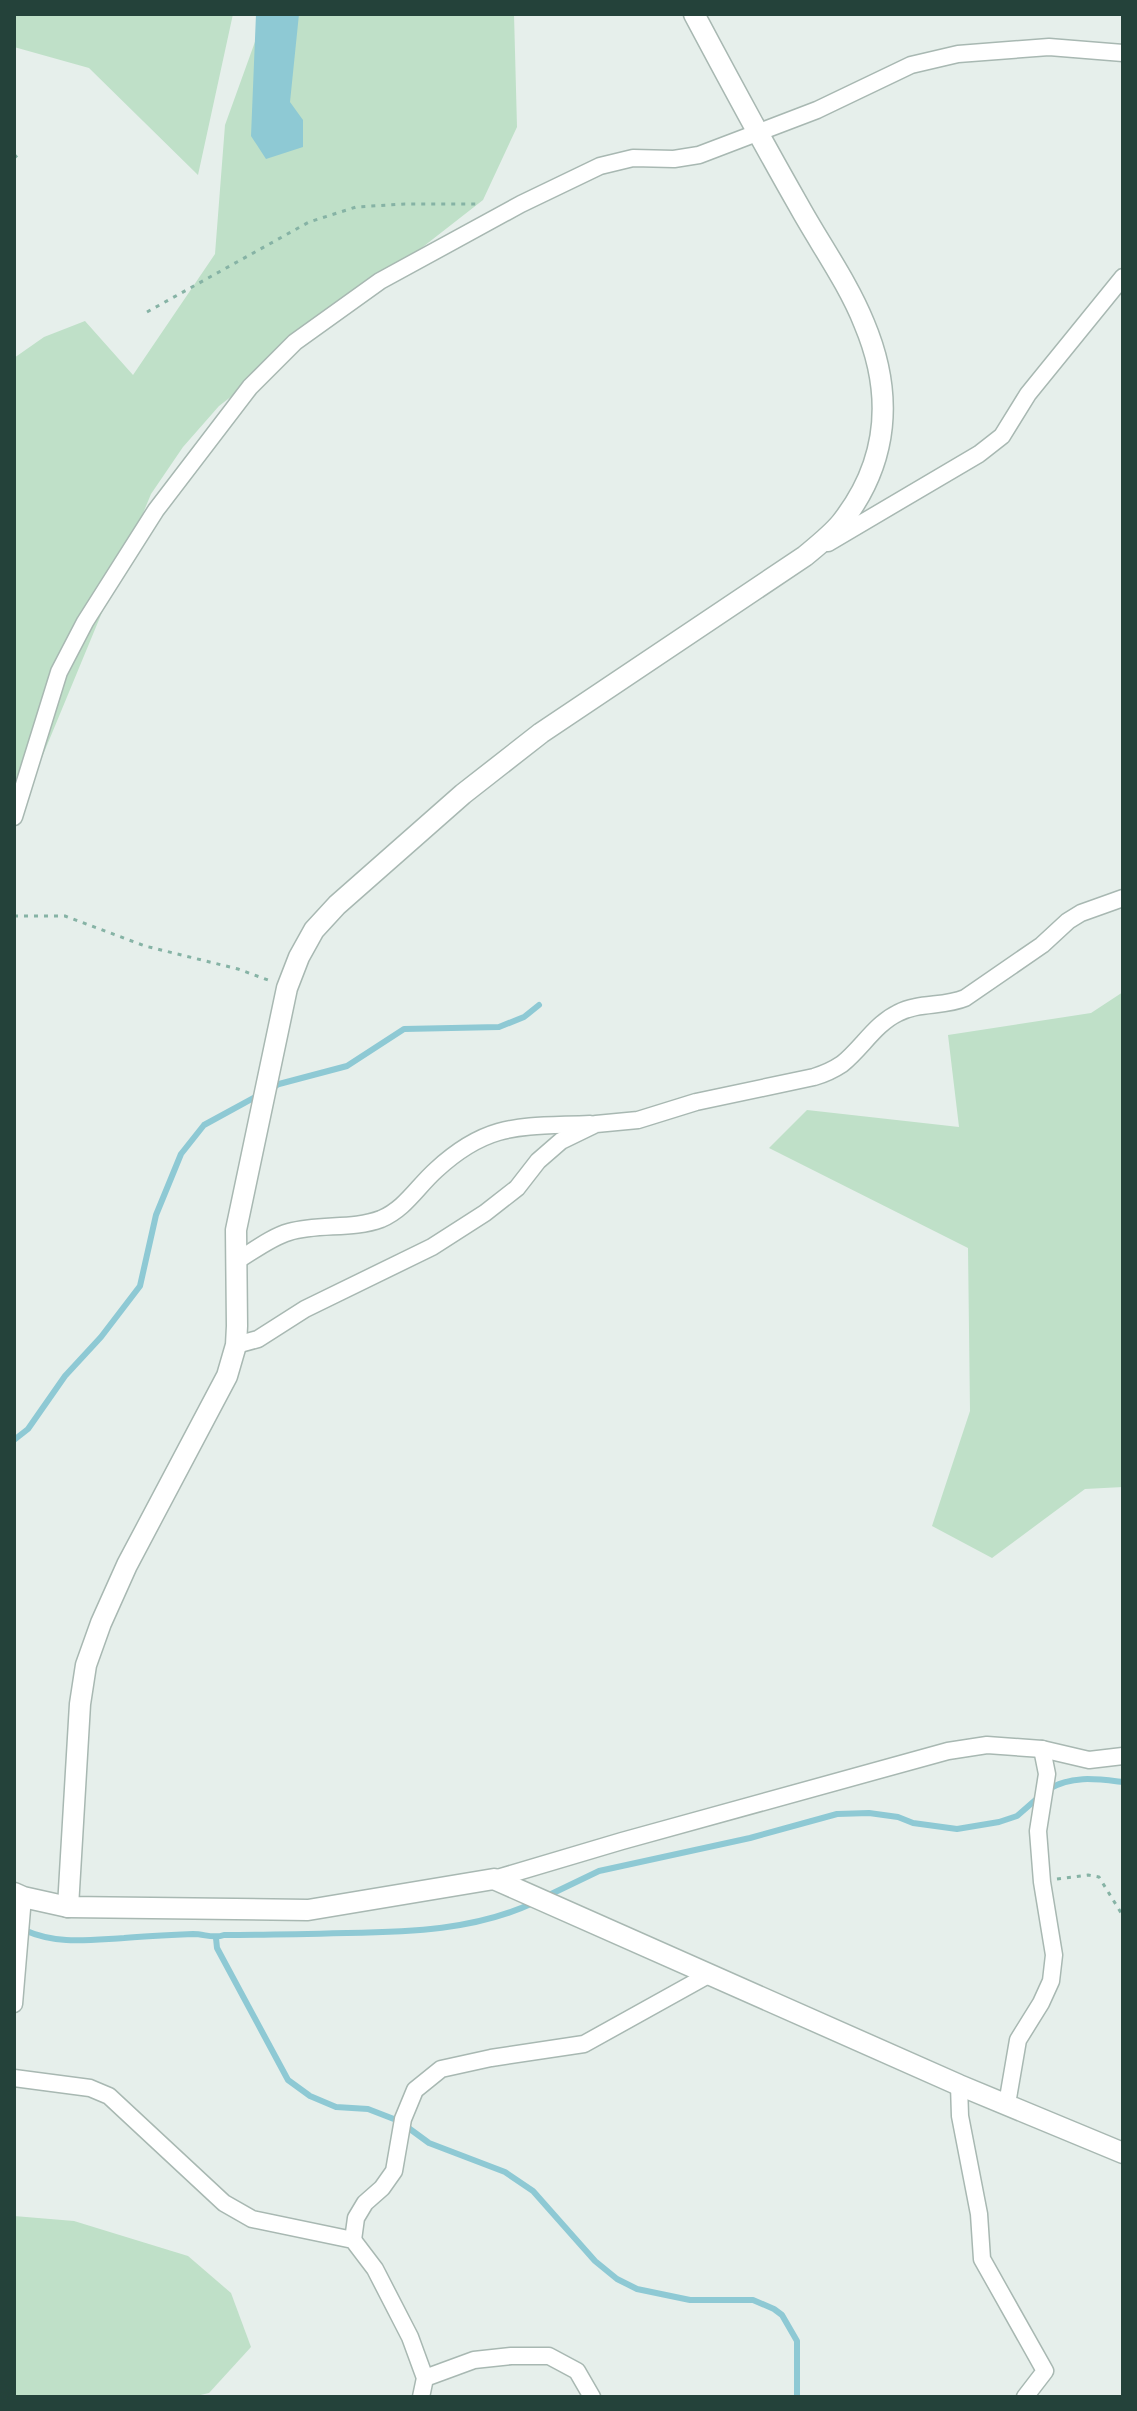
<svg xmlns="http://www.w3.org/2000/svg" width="1137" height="2411" font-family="'Asap Condensed',sans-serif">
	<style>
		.green { fill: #bfe0c8 }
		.water { fill: #8ec9d4 }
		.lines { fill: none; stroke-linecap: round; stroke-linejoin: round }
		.stream { stroke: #8ec9d4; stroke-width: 6 }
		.minor-casing { stroke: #a8b8b2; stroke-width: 19 }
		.tertiary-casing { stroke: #a8b8b2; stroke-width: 23 }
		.path { stroke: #86b3a5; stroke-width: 3; stroke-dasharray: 4 6; stroke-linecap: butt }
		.minor { stroke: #fff; stroke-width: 16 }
		.tertiary { stroke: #fff; stroke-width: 20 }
	</style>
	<rect width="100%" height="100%" fill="#e6efeb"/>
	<g class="green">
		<path d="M14 14H233L198 175 89 68 14 47Z"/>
		<path d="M265 14H514L517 127 483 200 219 406 183 447 151 494 14 825V358L44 337 85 321 133 375 215 254 225 125Z"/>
		<path d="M1123 992V1487L1085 1489 992 1558 932 1526 970 1411 968 1248 769 1148 807 1110 959 1127 948 1035 1091 1013Z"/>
		<path d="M14 2216 74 2221 188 2256 231 2293 251 2347 209 2393 192 2397H14Z"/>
	</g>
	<path class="water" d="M256 14H299L290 102 303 120V147L266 159 251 136Z"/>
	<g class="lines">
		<g class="stream">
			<path d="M272 1088 279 1084 347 1066 404 1029 499 1027 524 1017 539 1005"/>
			<path d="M14 1440 28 1429 65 1376 101 1337 140 1286 156 1215 181 1154 204 1125 259 1095"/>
			<path d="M1049 1789C1073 1775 1097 1779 1123 1782"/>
			<path d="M547 1896 599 1871 750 1838 837 1814 869 1813 898 1817 913 1823 957 1829 999 1822 1017 1816 1040 1796"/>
			<path d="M24 1930C58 1945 88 1940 124 1938 147 1936 170 1935 193 1934 205 1934 213 1939 224 1935 265 1935 306 1934 347 1933 410 1932 475 1930 533 1903"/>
			<path d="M216 1938 217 1948 288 2080 310 2096 336 2107 368 2109 399 2121 429 2143 505 2172 533 2191 595 2261 617 2279 637 2289 690 2300H753L774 2309 782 2315 797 2341V2397"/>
		</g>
		<defs>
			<g id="minor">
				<path d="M828 543 979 454 1002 436 1028 394 1123 277"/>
				<path d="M14 817 59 672 85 622 156 510 250 387 295 342 380 281 521 204 600 166 633 158 674 159 699 155 817 110 911 65 958 54 1049 47 1123 53"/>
				<path d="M235 1262C252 1252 271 1237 289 1232 319 1223 352 1230 381 1219 405 1209 417 1187 436 1170 489 1121 522 1127 590 1124"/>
				<path d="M236 1345 258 1339 305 1309 432 1247 485 1213 517 1188 538 1161 561 1141 596 1124 638 1120 696 1102 814 1077C824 1074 833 1070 842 1064 862 1048 875 1024 898 1013 919 1002 944 1007 965 998L1042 945 1068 921 1081 913 1123 898"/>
				<path d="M494 1879 622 1841 948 1751 987 1745 1042 1749 1089 1760 1123 1756"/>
				<path d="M14 2004 23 1897"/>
				<path d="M14 2078 90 2088 109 2096 224 2203 252 2219 353 2240 375 2269 410 2337 425 2378 421 2397"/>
				<path d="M959 2085 960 2116 979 2214 982 2259 1045 2371 1025 2397"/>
				<path d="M1007 2104 1018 2040 1041 2003 1051 1981 1054 1955 1042 1882 1038 1831 1047 1774 1042 1749"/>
				<path d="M353 2240 356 2218 365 2203 382 2188 394 2171 403 2119 415 2090 441 2069 491 2058 584 2044 710 1974"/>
				<path d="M425 2378 474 2360 511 2356H549L577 2371 592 2397"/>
			</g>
			<g id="tertiary">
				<path d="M14 1893 23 1897 68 1907 308 1910 494 1879 959 2085 1123 2153"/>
				<path d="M68 1907 80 1704 86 1665 101 1623 127 1565 227 1376 236 1345 237 1326 236 1230 287 988 299 957 314 930 337 905 463 794 541 733 805 556C817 546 831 535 841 523 889 462 894 394 864 323 848 283 820 244 799 206 763 143 728 78 694 14"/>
			</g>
		</defs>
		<use href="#minor" class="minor-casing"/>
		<use href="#tertiary" class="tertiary-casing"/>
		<g class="path">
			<path d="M14 158 21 152"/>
			<path d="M147 312 309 222 356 207 405 204H481"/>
			<path d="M14 916H65L145 946 238 969 268 980"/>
			<path d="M1057 1879 1088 1875 1099 1877 1123 1916"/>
		</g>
		<use href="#minor" class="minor"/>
		<use href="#tertiary" class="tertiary"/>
	</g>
	<rect width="1137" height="2411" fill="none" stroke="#24423a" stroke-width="32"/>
</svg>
